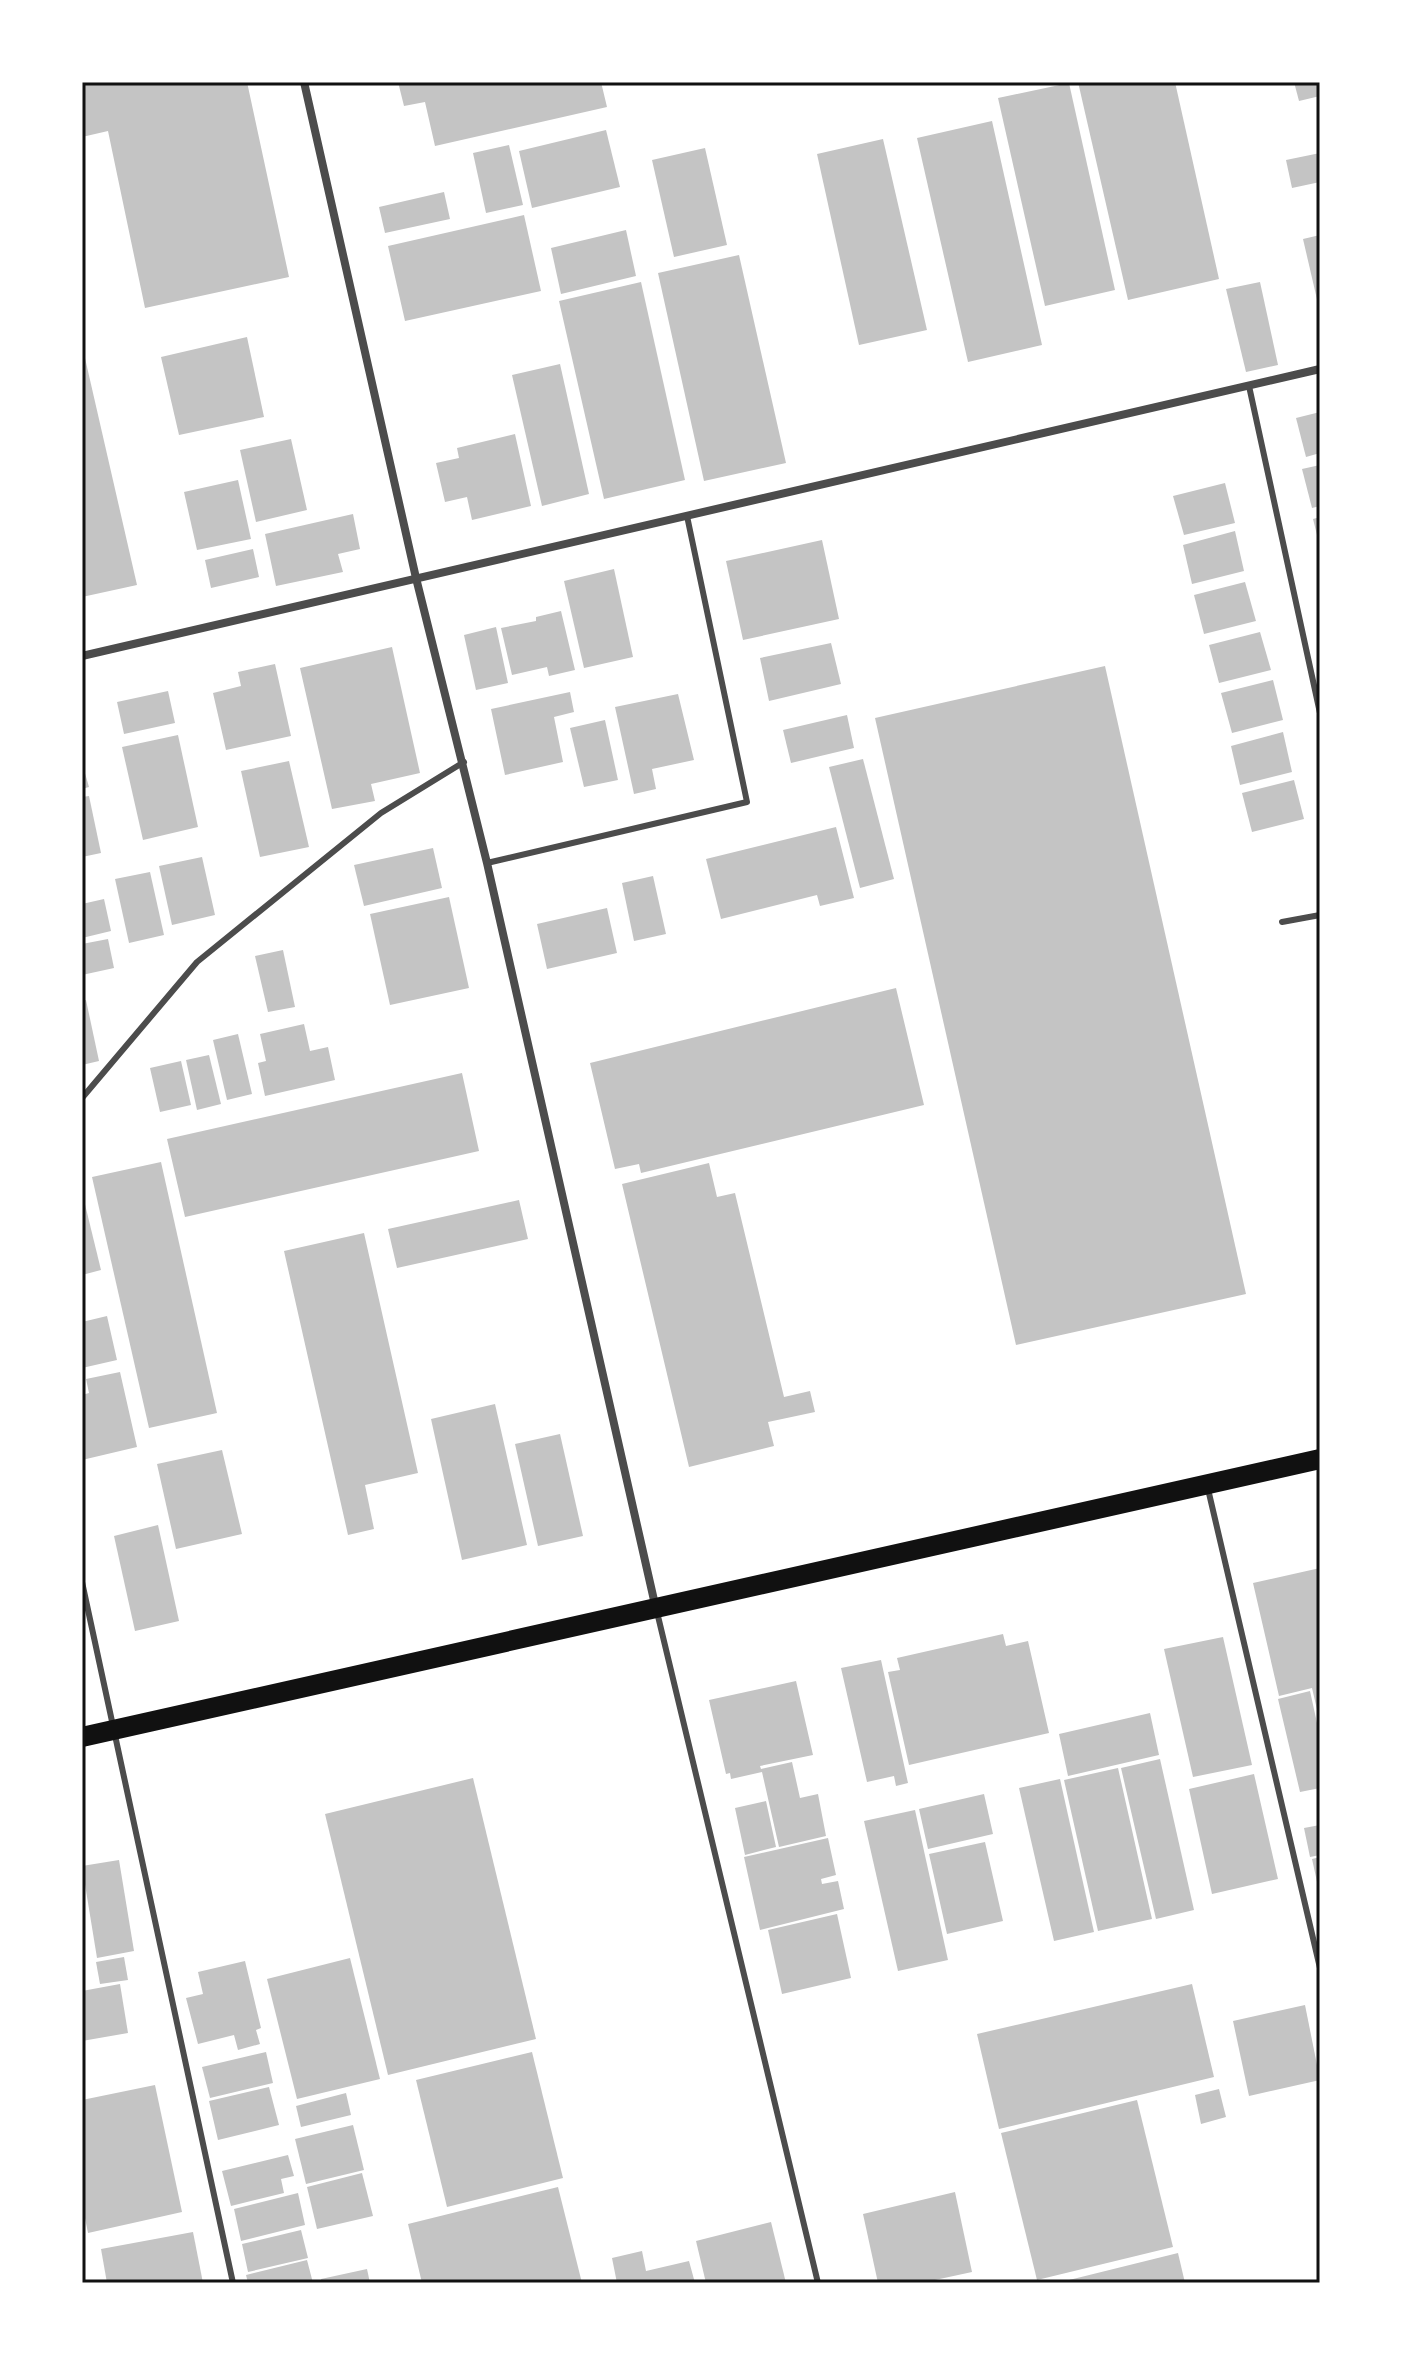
<svg xmlns="http://www.w3.org/2000/svg" width="1402" height="2365" font-family="Manrope,sans-serif">
	<style>
		.building { fill: #c4c4c4 }
		.lines { fill: none; stroke-linecap: round; stroke-linejoin: round }
		.service { stroke: #4c4c4c; stroke-width: 6 }
		.minor { stroke: #4c4c4c; stroke-width: 8 }
		.primary { stroke: #111; stroke-width: 20 }
		.neatline { fill: none; stroke: #111; stroke-width: 3 }
	</style>
	<rect width="100%" height="100%" fill="#fff"/>
	<g class="building">
		<path d="M82 82H247L289 277 145 308 108 131 82 137Z"/>
		<path d="M398 82H601L607 107 435 146 425 102 404 106Z"/>
		<path d="M1078 82H1175L1219 279 1128 300Z"/>
		<path d="M1294 82H1320V96L1299 101Z"/>
		<path d="M1069 83 1115 290 1045 306 998 98Z"/>
		<path d="M992 121 1042 345 968 362 917 138Z"/>
		<path d="M606 130 620 187 532 208 519 151Z"/>
		<path d="M883 139 927 330 859 345 817 154Z"/>
		<path d="M509 145 523 205 486 213 473 153Z"/>
		<path d="M705 148 727 245 674 257 652 160Z"/>
		<path d="M1320 153V182L1292 188 1286 160Z"/>
		<path d="M444 192 450 219 385 233 379 207Z"/>
		<path d="M524 215 541 291 405 321 388 246Z"/>
		<path d="M626 230 636 276 561 294 551 248Z"/>
		<path d="M1320 235V308H1319L1303 239Z"/>
		<path d="M739 255 786 463 704 481 658 273Z"/>
		<path d="M641 282 685 480 604 499 559 301Z"/>
		<path d="M1260 282 1278 365 1246 372 1226 289Z"/>
		<path d="M247 337 264 417 179 435 161 357Z"/>
		<path d="M82 345 137 585 82 597Z"/>
		<path d="M560 364 589 494 542 506 512 375Z"/>
		<path d="M1320 412V453L1306 457 1296 418Z"/>
		<path d="M515 434 531 506 472 520 467 497 445 502 436 463 459 458 457 448Z"/>
		<path d="M291 439 307 510 256 522 240 450Z"/>
		<path d="M1320 465V506L1312 508 1302 469Z"/>
		<path d="M238 480 251 539 197 550 184 492Z"/>
		<path d="M1225 483 1235 523 1184 535 1173 496Z"/>
		<path d="M353 514 360 549 338 554 343 572 276 586 265 534Z"/>
		<path d="M1320 517V543H1319L1313 519Z"/>
		<path d="M1235 531 1244 571 1192 584 1183 545Z"/>
		<path d="M822 540 839 619 743 640 726 561Z"/>
		<path d="M253 549 259 577 211 588 205 560Z"/>
		<path d="M614 569 633 657 584 668 564 581Z"/>
		<path d="M1245 582 1256 621 1204 634 1194 595Z"/>
		<path d="M561 611 575 670 549 676 547 667 512 675 501 628 536 621V617Z"/>
		<path d="M496 627 508 683 476 690 464 635Z"/>
		<path d="M1260 632 1271 670 1219 683 1209 645Z"/>
		<path d="M831 643 841 684 769 701 760 658Z"/>
		<path d="M392 647 420 773 371 784 375 801 332 809 300 668Z"/>
		<path d="M275 664 291 736 226 750 213 693 241 686 238 672Z"/>
		<path d="M1105 666 1246 1294 1016 1345 875 718Z"/>
		<path d="M1273 680 1283 720 1232 733 1221 693Z"/>
		<path d="M168 691 175 723 124 734 117 702Z"/>
		<path d="M570 692 574 712 554 717 563 762 505 775 491 709Z"/>
		<path d="M678 694 694 760 652 769 656 789 634 794 615 707Z"/>
		<path d="M847 715 854 748 791 763 783 730Z"/>
		<path d="M605 720 618 780 584 787 570 728Z"/>
		<path d="M1283 732 1292 772 1240 785 1231 746Z"/>
		<path d="M178 735 198 827 143 840 122 747Z"/>
		<path d="M863 759 894 879 860 888 829 767Z"/>
		<path d="M289 761 309 847 260 857 241 771Z"/>
		<path d="M82 763 89 787 82 789Z"/>
		<path d="M1294 780 1304 819 1252 832 1242 793Z"/>
		<path d="M89 796 101 853 82 857V797Z"/>
		<path d="M836 827 854 898 820 906 817 895 721 919 706 859Z"/>
		<path d="M433 848 442 888 364 906 354 865Z"/>
		<path d="M202 857 215 915 172 925 159 866Z"/>
		<path d="M150 872 164 935 129 943 115 879Z"/>
		<path d="M653 876 666 934 634 941 622 883Z"/>
		<path d="M449 897 469 988 390 1005 370 914Z"/>
		<path d="M104 899 111 931 82 938V904Z"/>
		<path d="M607 908 617 953 547 969 537 924Z"/>
		<path d="M108 939 114 968 82 975V944Z"/>
		<path d="M283 950 295 1007 268 1012 255 956Z"/>
		<path d="M896 988 924 1105 641 1173 639 1164 615 1169 590 1063Z"/>
		<path d="M86 1000 99 1061 82 1065V1001Z"/>
		<path d="M304 1024 310 1051 328 1047 335 1080 265 1096 258 1063 266 1061 260 1034Z"/>
		<path d="M238 1034 252 1094 227 1100 213 1040Z"/>
		<path d="M209 1055 221 1104 197 1110 186 1060Z"/>
		<path d="M181 1061 191 1105 160 1112 150 1068Z"/>
		<path d="M462 1073 479 1151 185 1217 167 1139Z"/>
		<path d="M161 1162 217 1413 149 1428 92 1177Z"/>
		<path d="M709 1163 717 1197 735 1193 784 1397 810 1391 815 1412 768 1422 774 1446 689 1467 622 1184Z"/>
		<path d="M82 1192 101 1270 82 1275Z"/>
		<path d="M519 1200 528 1239 397 1268 388 1229Z"/>
		<path d="M364 1233 418 1473 365 1485 374 1529 348 1535 284 1251Z"/>
		<path d="M107 1316 117 1360 82 1368V1322Z"/>
		<path d="M120 1372 137 1447 82 1460V1395L89 1393 86 1379Z"/>
		<path d="M495 1404 527 1545 462 1560 431 1419Z"/>
		<path d="M560 1434 583 1536 538 1546 515 1444Z"/>
		<path d="M222 1450 242 1534 176 1549 157 1464Z"/>
		<path d="M158 1525 179 1621 135 1631 114 1536Z"/>
		<path d="M1320 1568V1718H1319L1312 1688 1279 1696 1253 1583Z"/>
		<path d="M1003 1634 1006 1646 1028 1641 1049 1733 909 1765 888 1672 900 1670 897 1658Z"/>
		<path d="M1223 1637 1252 1765 1193 1777 1164 1649Z"/>
		<path d="M881 1660 908 1783 896 1786 894 1776 867 1782 841 1668Z"/>
		<path d="M796 1681 813 1755 760 1766 761 1769 792 1762 800 1798 818 1794 826 1836 779 1847 762 1772 731 1779 730 1773 726 1774 709 1700Z"/>
		<path d="M1310 1691 1317 1723 1320 1722V1788L1300 1792 1278 1699Z"/>
		<path d="M1150 1713 1159 1755 1068 1776 1059 1734Z"/>
		<path d="M1160 1759 1194 1910 1156 1919 1121 1768Z"/>
		<path d="M1118 1768 1152 1919 1098 1931 1064 1780Z"/>
		<path d="M1254 1774 1278 1879 1212 1894 1189 1789Z"/>
		<path d="M473 1778 536 2039 388 2075 325 1814Z"/>
		<path d="M1060 1779 1094 1932 1054 1941 1019 1788Z"/>
		<path d="M984 1794 993 1834 928 1849 919 1809Z"/>
		<path d="M766 1801 776 1847 745 1855 735 1808Z"/>
		<path d="M915 1810 948 1960 898 1971 864 1821Z"/>
		<path d="M1320 1825V1855L1310 1857 1304 1828Z"/>
		<path d="M828 1838 836 1875 821 1879 822 1884 838 1881 844 1909 760 1930 744 1857Z"/>
		<path d="M985 1842 1003 1921 947 1934 929 1854Z"/>
		<path d="M1320 1857V1891H1319L1312 1859Z"/>
		<path d="M119 1860 134 1951 97 1958 82 1866Z"/>
		<path d="M837 1914 851 1978 782 1994 768 1930Z"/>
		<path d="M124 1957 128 1980 100 1984 96 1962Z"/>
		<path d="M350 1958 380 2079 297 2099 267 1979Z"/>
		<path d="M245 1961 261 2028 256 2030 260 2044 238 2050 234 2035 198 2044 186 1998 203 1994 198 1972Z"/>
		<path d="M120 1984 128 2033 82 2041V1991Z"/>
		<path d="M1192 1984 1214 2077 999 2129 977 2034Z"/>
		<path d="M1305 2005 1320 2080 1249 2096 1233 2021Z"/>
		<path d="M266 2052 273 2083 210 2098 202 2067Z"/>
		<path d="M532 2052 563 2178 447 2207 416 2080Z"/>
		<path d="M155 2085 182 2212 88 2233 82 2203V2100Z"/>
		<path d="M269 2087 279 2125 218 2140 209 2101Z"/>
		<path d="M1219 2089 1226 2117 1201 2124 1195 2095Z"/>
		<path d="M346 2093 351 2115 301 2127 296 2106Z"/>
		<path d="M1137 2100 1173 2247 1037 2280 1001 2133Z"/>
		<path d="M353 2125 364 2170 306 2184 295 2139Z"/>
		<path d="M288 2155 294 2176 281 2179 284 2193 231 2206 222 2171Z"/>
		<path d="M362 2173 373 2216 317 2229 307 2187Z"/>
		<path d="M558 2187 582 2283H422L408 2224Z"/>
		<path d="M955 2192 972 2272 921 2283H878L863 2214Z"/>
		<path d="M298 2193 305 2225 241 2241 234 2209Z"/>
		<path d="M771 2222 786 2283H706L696 2241Z"/>
		<path d="M301 2230 308 2258 248 2272 242 2244Z"/>
		<path d="M193 2232 203 2283H107L101 2249Z"/>
		<path d="M642 2251 646 2271 689 2261 695 2283H617L612 2258Z"/>
		<path d="M1178 2253 1185 2283H1061V2282Z"/>
		<path d="M307 2260 313 2283H248L246 2275Z"/>
		<path d="M367 2269 370 2283H322L321 2279Z"/>
	</g>
	<g class="lines">
		<g class="service">
			<path d="M1249 386 1320 713"/>
			<path d="M487 863 747 802 687 516"/>
			<path d="M1282 922 1320 915"/>
			<path d="M82 1098 197 962 381 813 464 762"/>
			<path d="M1208 1489 1320 1968"/>
			<path d="M82 1582 233 2283"/>
			<path d="M657 1612 818 2283"/>
		</g>
		<g class="minor">
			<path d="M304 82 416 578 487 863 656 1609"/>
			<path d="M82 656 1320 369"/>
		</g>
		<path class="primary" d="M82 1737 1320 1459"/>
	</g>
	<rect width="1402" height="2365" fill="none" stroke="#ffffff" stroke-width="168"/>
	<rect x="84" y="84" width="1234" height="2197" class="neatline"/>
</svg>
